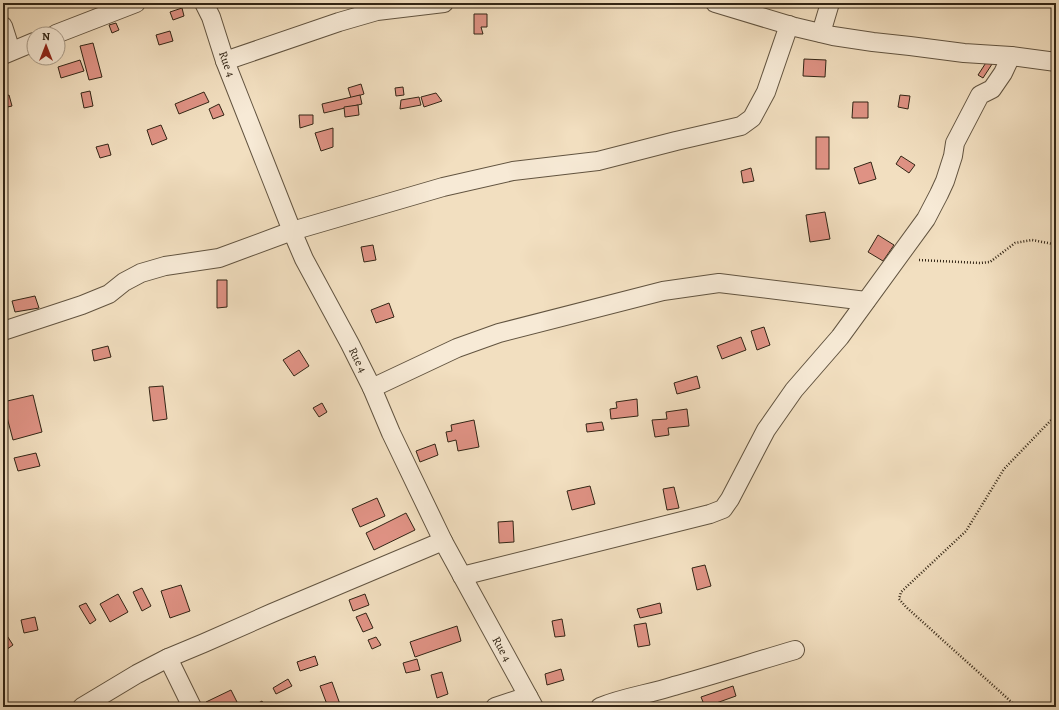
<svg xmlns="http://www.w3.org/2000/svg" width="1059" height="710" font-family="Alegreya,serif">
	<style>
		.building { fill: #df9284; stroke: #322515 }
		.lines { fill: none; stroke-linecap: round; stroke-linejoin: round }
		.minor-casing { stroke: #625440; stroke-width: 20 }
		.path { stroke: #322515; stroke-width: 2.5; stroke-dasharray: 1 2; stroke-linecap: butt }
		.minor { stroke: #f7ead6; stroke-width: 18 }
		.labels { text-anchor: middle; stroke-width: 3; stroke-linejoin: round; paint-order: stroke }
		.street-label { font-size: 12px; fill: #322515; stroke: #f7ead6 }
	</style>
	<rect width="100%" height="100%" fill="#f2dfc0"/>
	<filter id="stains"><feTurbulence type="fractalNoise" baseFrequency=".005" numOctaves="4"/><feColorMatrix values="0 0 0 0 .2 0 0 0 0 .09 0 0 0 0 .02 0 0 0 .5 -.17"/></filter>
	<radialGradient id="worn" r=".72"><stop offset=".6" stop-color="#630" stop-opacity="0"/><stop offset="1" stop-color="#630" stop-opacity=".3"/></radialGradient>
	<g class="building">
		<path d="M182 8 184 16 173 20 170 12Z"/>
		<path d="M474 14H487V27H481L483 34H474Z"/>
		<path d="M116 23 119 30 112 33 109 25Z"/>
		<path d="M170 31 173 41 159 45 156 35Z"/>
		<path d="M93 43 102 77 89 80 80 46Z"/>
		<path d="M989 58 994 61 983 78 978 75Z"/>
		<path d="M804 59 826 60 825 77 803 76Z"/>
		<path d="M80 60 84 71 61 78 58 67Z"/>
		<path d="M361 84 364 94 351 98 348 88Z"/>
		<path d="M403 87 404 95 396 96 395 88Z"/>
		<path d="M90 91 93 106 84 108 81 93Z"/>
		<path d="M204 92 209 102 179 114 175 104Z"/>
		<path d="M436 93 442 101 424 107 421 97Z"/>
		<path d="M9 95 12 106 3 108V97Z"/>
		<path d="M360 95 362 104 324 113 322 104Z"/>
		<path d="M900 95 910 96 908 109 898 107Z"/>
		<path d="M419 97 421 105 400 109 401 100Z"/>
		<path d="M853 102H868V118H852Z"/>
		<path d="M219 104 224 115 213 119 209 109Z"/>
		<path d="M358 105 359 115 345 117 344 107Z"/>
		<path d="M299 115H313V124L300 128Z"/>
		<path d="M161 125 167 139 152 145 147 130Z"/>
		<path d="M333 128V147L321 151 315 133Z"/>
		<rect x="816" y="137" width="13" height="32"/>
		<path d="M108 144 111 155 100 158 96 147Z"/>
		<path d="M901 156 915 165 909 173 896 164Z"/>
		<path d="M871 162 876 179 859 184 854 168Z"/>
		<path d="M751 168 754 181 743 183 741 171Z"/>
		<path d="M825 212 830 239 810 242 806 215Z"/>
		<path d="M878 235 894 245 883 261 868 252Z"/>
		<path d="M373 245 376 260 364 262 361 247Z"/>
		<path d="M217 280H227V307L217 308Z"/>
		<path d="M35 296 39 308 15 312 12 301Z"/>
		<path d="M389 303 394 317 376 323 371 310Z"/>
		<path d="M764 327 770 345 757 350 751 331Z"/>
		<path d="M741 337 746 350 722 359 717 346Z"/>
		<path d="M108 346 111 357 94 361 92 350Z"/>
		<path d="M299 350 309 366 294 376 283 360Z"/>
		<path d="M697 376 700 388 677 394 674 383Z"/>
		<path d="M163 386 167 419 153 421 149 387Z"/>
		<path d="M33 395 42 432 13 440 3 402Z"/>
		<path d="M637 399 638 416 611 419 610 409 617 408 616 402Z"/>
		<path d="M322 403 327 412 319 417 313 408Z"/>
		<path d="M687 409 689 426 668 428 669 435 655 437 652 420 667 419 666 412Z"/>
		<path d="M474 420 479 447 458 451 456 440 448 442 446 432 452 431 451 425Z"/>
		<path d="M602 422 604 430 587 432 586 424Z"/>
		<path d="M435 444 438 455 420 462 416 451Z"/>
		<path d="M36 453 40 466 18 471 14 458Z"/>
		<path d="M590 486 595 504 572 510 567 491Z"/>
		<path d="M674 487 679 508 667 510 663 489Z"/>
		<path d="M377 498 385 516 360 527 352 509Z"/>
		<path d="M406 513 415 530 374 550 366 533Z"/>
		<path d="M513 521 514 542 499 543 498 522Z"/>
		<path d="M705 565 711 586 697 590 692 568Z"/>
		<path d="M181 585 190 611 170 618 161 591Z"/>
		<path d="M142 588 151 606 142 611 133 592Z"/>
		<path d="M118 594 128 612 110 622 100 604Z"/>
		<path d="M365 594 369 605 353 611 349 600Z"/>
		<path d="M86 603 96 620 90 624 79 606Z"/>
		<path d="M660 603 662 613 640 618 637 609Z"/>
		<path d="M366 613 373 628 363 632 356 617Z"/>
		<path d="M35 617 38 630 24 633 21 620Z"/>
		<path d="M562 619 565 636 555 637 552 621Z"/>
		<path d="M646 623 650 645 638 647 634 625Z"/>
		<path d="M457 626 461 641 415 657 410 642Z"/>
		<path d="M3 631H4L13 645 3 652Z"/>
		<path d="M376 637 381 645 372 649 368 640Z"/>
		<path d="M315 656 318 665 300 671 297 662Z"/>
		<path d="M417 659 420 670 406 673 403 663Z"/>
		<path d="M561 669 564 680 547 685 545 674Z"/>
		<path d="M442 672 448 694 437 698 431 675Z"/>
		<path d="M288 679 292 686 276 694 273 688Z"/>
		<path d="M332 682 341 707H328L320 686Z"/>
		<path d="M733 686 736 696 705 707 701 697Z"/>
		<path d="M231 690 238 704 231 707H208L206 702Z"/>
		<path d="M262 701 265 707H251Z"/>
	</g>
	<g class="lines">
		<defs>
			<g id="minor">
				<path d="M204 3 211 17 225 61 292 231 304 259 350 344 372 388 391 433 443 541 534 707"/>
				<path d="M715 3 795 27 833 36 873 42 910 46 964 53 1011 56 1056 62"/>
				<path d="M3 26 11 51"/>
				<path d="M821 33 830 3"/>
				<path d="M56 34 136 3"/>
				<path d="M3 55 34 42"/>
				<path d="M225 61 339 22 377 11 444 3"/>
				<path d="M3 331 82 305 109 294 124 282 141 273 165 266 219 258 292 231 443 187 513 171 598 161 676 141 741 126 752 118 766 92 789 25"/>
				<path d="M372 388 457 348 499 333 663 291 719 283 866 301"/>
				<path d="M462 576 710 514 723 509 730 499 766 430 794 390 840 337 926 219 939 194 945 181 953 156 955 143 980 95 992 89 1003 73 1011 56"/>
				<path d="M168 658 192 707"/>
				<path d="M82 707 137 674 168 658 204 643 272 613 443 541"/>
				<path d="M495 707 528 696"/>
				<path d="M600 707C624 697 650 694 674 686 714 675 754 662 795 650"/>
			</g>
		</defs>
		<use href="#minor" class="minor-casing"/>
		<g class="path">
			<path d="M919 260 980 263 990 262 1015 243 1032 240 1053 244 1056 246"/>
			<path d="M1017 707 906 607 899 599 901 592 966 531 1004 469 1056 415"/>
		</g>
		<use href="#minor" class="minor"/>
	</g>
	<g class="labels">
		<g class="street-label">
			<text transform="translate(227 64) rotate(70)" y="4">Rue 4</text>
			<text transform="translate(358 360) rotate(64)" y="4">Rue 4</text>
			<text transform="translate(502 649) rotate(61)" y="4">Rue 4</text>
		</g>
	</g>
	<rect width="1059" height="710" fill="none" stroke="#f2dfc0" stroke-width="16"/>
	<rect x="4" y="4" width="1051" height="702" fill="none" stroke="#322515" stroke-width="2"/>
	<rect x="8" y="8" width="1043" height="694" fill="none" stroke="#322515"/>
	<g transform="translate(46 46)"><circle r="19" fill="#f7ead6" stroke="#a89b89"/>
	<path d="M0-3L7 15L0 10L-7 15Z" fill="#8f2418"/>
	<text y="-6" font-size="11" font-weight="bold" text-anchor="middle" fill="#322515">N</text>
	</g>
	<rect width="100%" height="100%" filter="url(#stains)"/>
	<rect width="100%" height="100%" fill="url(#worn)"/>
</svg>
